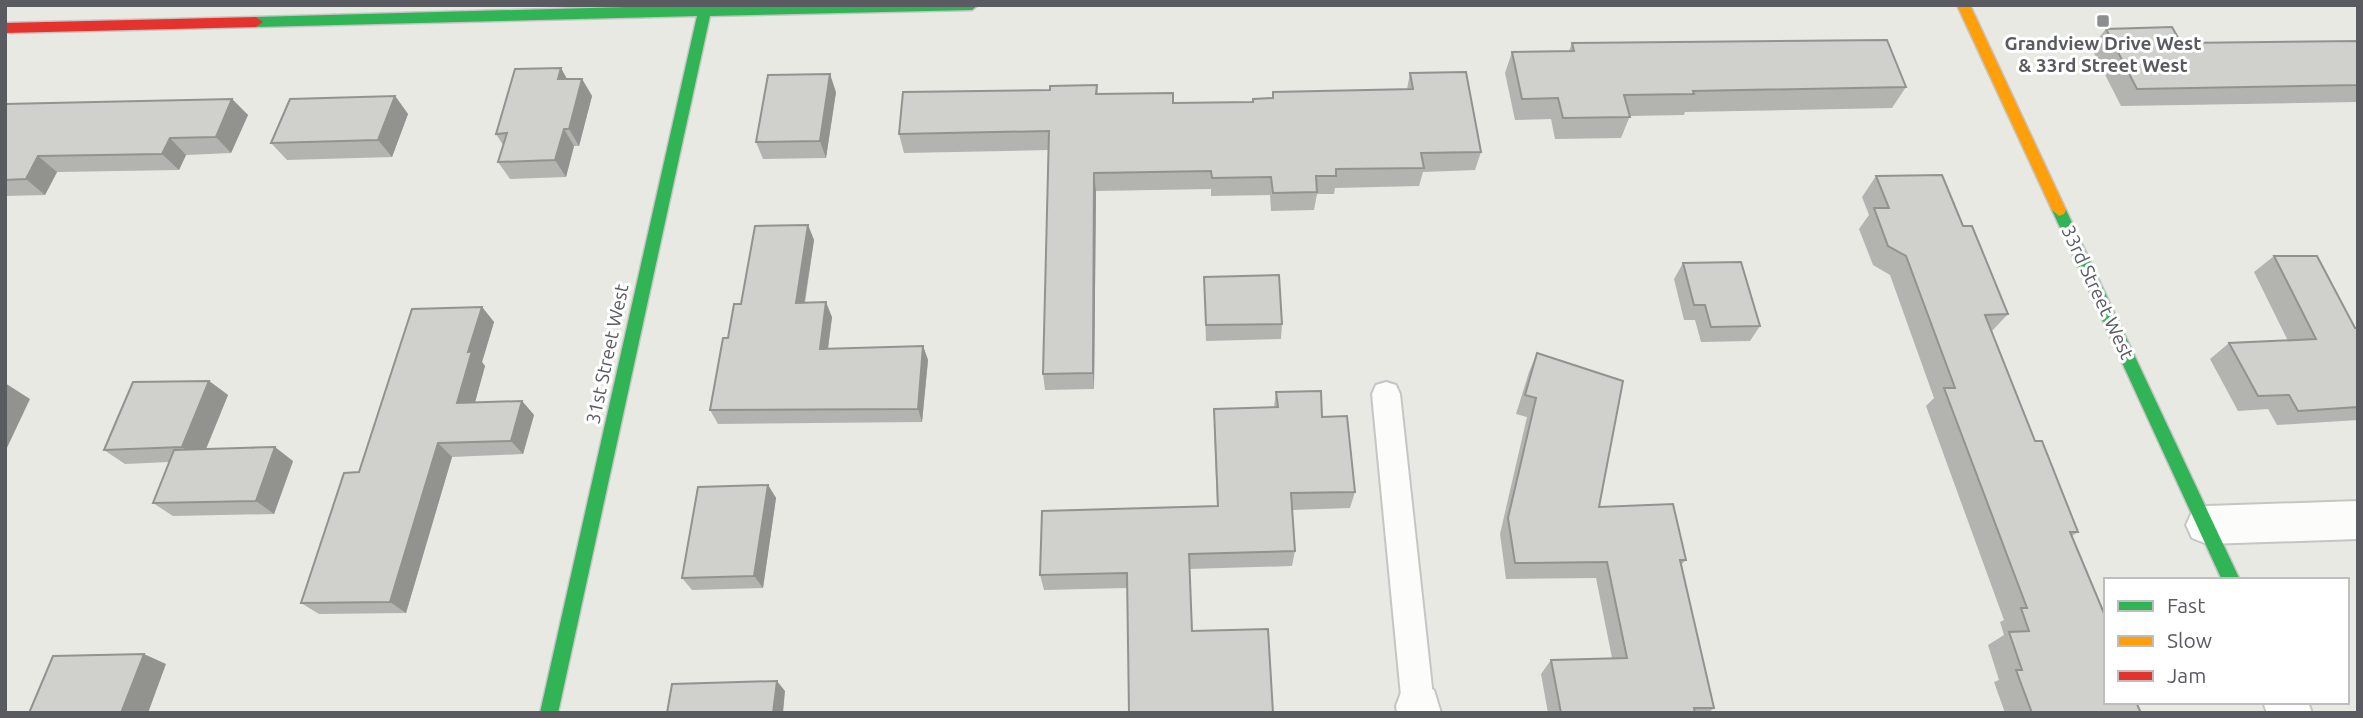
<svg xmlns="http://www.w3.org/2000/svg" width="2363" height="718" font-family="Ubuntu,sans-serif">
	<style>
		.lines { fill: none; stroke-linecap: round; stroke-linejoin: round }
		.lane-casing { stroke: #c5c6c4; stroke-width: 4 }
		.street-casing { stroke: #c5c6c4; stroke-width: 4 }
		.fast-casing { stroke: #c5c5c5; stroke-width: 3 }
		.slow-casing { stroke: #c5c5c5; stroke-width: 3 }
		.jam-casing { stroke: #c5c5c5; stroke-width: 3 }
		.lane { fill: #fcfcfb; fill-rule: evenodd }
		.street { fill: #fcfcfb; fill-rule: evenodd }
		.fast { fill: #30b455; fill-rule: evenodd }
		.slow { fill: #ff9f0a; fill-rule: evenodd }
		.jam { fill: #e5322d; fill-rule: evenodd }
		.wall { fill: #b3b3af }
		.shaded-wall { fill: #92928f }
		.building { fill: #d0d0cc; stroke: #92928f; stroke-width: 2 }
		.poi-dot { fill: #8b8d8f; stroke: #fff; stroke-width: 2.5 }
		.labels { text-anchor: middle; stroke-width: 6; stroke-linejoin: round; paint-order: stroke }
		.poi-label { font-size: 19px; font-weight: bold; fill: #595b61; stroke: #fff }
		.street-label { font-size: 19px; fill: #595b61; stroke: #fff }
	</style>
	<rect width="100%" height="100%" fill="#e9e9e4"/>
	<g class="lines">
		<defs>
			<path id="lane" d="M1386 382 1396 385 1400 394 1434 706 1431 713H1405L1402 706 1372 394 1376 385Z"/>
			<g id="street">
				<path d="M2358 501V539L2207 544 2192 538 2186 525 2192 512 2207 506Z"/>
				<path d="M1418 684 1434 690 1441 713H1397L1396 706 1402 690Z"/>
				<path d="M2263 702H2308L2312 713H2267Z"/>
			</g>
			<g id="fast">
				<path d="M699 5H978L972 10 710 16 558 713H540L697 16 256 27 249 22 256 17Z"/>
				<path d="M2059 204 2066 210 2240 580H2222L2052 210Z"/>
			</g>
			<path id="slow" d="M1957 5H1970L2066 210 2064 214 2059 216 2052 210Z"/>
			<path id="jam" d="M256 17 263 22 256 27 5 33V23Z"/>
		</defs>
		<use href="#lane" class="lane-casing"/>
		<use href="#street" class="street-casing"/>
		<use href="#fast" class="fast-casing"/>
		<use href="#slow" class="slow-casing"/>
		<use href="#jam" class="jam-casing"/>
		<use href="#lane" class="lane"/>
		<use href="#street" class="street"/>
		<use href="#fast" class="fast"/>
		<use href="#slow" class="slow"/>
		<use href="#jam" class="jam"/>
	</g>
	<g class="wall">
		<path d="M2106 29 2181 43 2358 41V102L2121 106 2091 47Z"/>
		<path d="M1572 43 1906 87 1892 108 1685 112 1684 115 1630 116 1621 138 1555 139 1551 119 1515 120 1505 73 1512 52 1569 51Z"/>
		<path d="M1410 73 1481 152 1475 170 1423 172 1419 186 1335 188 1334 194H1317L1314 210 1271 211 1270 195 1211 196V189L1096 191 1094 389 1045 390 1043 374 1048 150 904 153 899 134 1050 90 1097 85 1098 94 1173 103 1253 102 1272 98 1273 92 1407 89Z"/>
		<path d="M567 79H582L592 96 579 146H574L566 177 510 179 498 162 503 145 496 134Z"/>
		<path d="M836 92 826 158 763 159 756 142Z"/>
		<path d="M395 96 408 114 392 157 287 160 271 143Z"/>
		<path d="M232 99 248 115 231 153 186 155 179 170 57 172 45 195 5 196V104Z"/>
		<path d="M1876 176 1963 226 2008 314 1992 331 2035 441 2078 532 2072 536 2106 702H2143L2138 705 2141 713H2005L1994 682 1999 680 1988 645 2004 635 2000 622 2004 620 1926 406 1934 398 1890 275 1873 265 1859 229 1869 215 1862 197Z"/>
		<path d="M808 225 814 240 805 303 832 317 828 349 923 346 928 360 922 422 718 424 710 410 728 338 741 304Z"/>
		<path d="M2274 256 2355 328H2358V420L2277 425 2268 409 2238 411 2210 359 2229 343 2288 341 2254 272Z"/>
		<path d="M1683 263 1760 326 1750 341 1701 342 1695 320H1684L1674 279Z"/>
		<path d="M1204 277 1282 324 1281 339 1206 341Z"/>
		<path d="M482 307 494 322 482 362 485 366 475 402 522 401 534 415 523 454 452 457 406 613 319 614 301 603 359 472Z"/>
		<path d="M1537 353 1599 507 1686 560 1681 565 1714 708 1708 713H1548L1541 674 1551 660 1612 658 1596 578 1506 579 1500 534 1527 417 1516 414 1529 372Z"/>
		<path d="M209 381 228 395 206 449 293 461 274 514 173 516 153 503 169 462 125 464 104 450Z"/>
		<path d="M1276 392 1322 417 1355 492 1350 508 1292 510 1295 551 1292 566 1189 569 1192 631 1273 713 1127 588 1044 590 1040 575 1217 506 1214 427V409L1274 407Z"/>
		<path d="M768 485 776 498 763 588 692 590 682 578Z"/>
	</g>
	<g class="shaded-wall">
		<path d="M561 68 571 86 558 79Z"/>
		<path d="M830 74 836 92 826 158 820 141Z"/>
		<path d="M582 79 592 96 579 146 569 129Z"/>
		<path d="M395 96 408 114 392 157 378 140Z"/>
		<path d="M232 99 248 115 231 153 216 137Z"/>
		<path d="M564 129 574 146 566 177 555 160Z"/>
		<path d="M170 138 186 155 179 170 162 154Z"/>
		<path d="M38 156 57 172 45 195 26 179Z"/>
		<path d="M1094 173 1096 191 1094 389 1093 373Z"/>
		<path d="M808 225 814 240 802 317 796 303Z"/>
		<path d="M826 302 832 317 826 363 820 349Z"/>
		<path d="M482 307 494 322 482 362 485 366 471 417 457 403 468 352Z"/>
		<path d="M923 346 928 360 922 422 918 409Z"/>
		<path d="M209 381 228 395 201 461 182 447Z"/>
		<path d="M5 383 30 399 5 452Z"/>
		<path d="M522 401 534 415 523 454 511 441Z"/>
		<path d="M438 443 452 457 406 613 390 602Z"/>
		<path d="M275 447 293 461 274 514 256 501Z"/>
		<path d="M768 485 776 498 763 588 754 576Z"/>
		<path d="M144 654 166 664 148 713H121Z"/>
		<path d="M777 681 785 691 783 713H773Z"/>
	</g>
	<g class="building">
		<path d="M2172 27 2181 43 2358 41V85L2137 89 2106 29Z"/>
		<path d="M1887 40 1906 87 1693 91 1694 94 1624 95 1630 117 1563 118 1558 98 1522 99 1512 52 1574 51 1572 43Z"/>
		<path d="M561 68 558 79H582L569 129H564L555 160 498 162 507 133 496 134 515 69Z"/>
		<path d="M1466 72 1481 152 1421 153 1424 168 1336 169V176H1316L1317 192 1273 193 1271 177 1212 178 1211 171 1094 173 1093 373 1043 374 1049 131 899 134 903 92 1050 90V86L1097 85 1096 94 1173 93V103L1253 102V99L1273 98V92L1413 89 1410 73Z"/>
		<path d="M830 74 820 141 756 142 768 75Z"/>
		<path d="M395 96 378 140 271 143 290 99Z"/>
		<path d="M232 99 216 137 170 138 162 154 38 156 26 179 5 180V104Z"/>
		<path d="M1942 175 1963 226H1972L2008 314 1985 315 2035 441H2042L2078 532H2070L2106 618V702H2136L2141 713H2032L2016 670H2022L2009 632 2029 631 2021 608H2027L1944 388H1955L1906 256 1888 246 1874 208H1889L1876 176Z"/>
		<path d="M808 225 796 303 826 302 820 349 923 346 918 409 710 410 723 338H728L734 304H741L755 226Z"/>
		<path d="M2274 256H2317L2355 328H2358V407L2298 411 2289 395 2258 396 2229 343 2316 339Z"/>
		<path d="M1741 262 1760 326 1711 327 1705 305H1694L1683 263Z"/>
		<path d="M1279 275 1282 324 1206 325 1204 277Z"/>
		<path d="M482 307 468 352 472 351 457 403 522 401 511 441 438 443 390 602 301 603 344 473 359 472 412 309Z"/>
		<path d="M1537 353 1623 381 1599 507 1673 504 1686 560H1680L1714 708H1694L1695 713H1561L1551 660 1627 658 1607 562 1515 563 1508 518 1536 398 1525 395Z"/>
		<path d="M209 381 182 447 104 450 133 382Z"/>
		<path d="M1321 391 1322 417 1347 416 1355 492 1291 493 1295 551 1189 554 1192 631 1268 629 1273 713H1129L1127 573 1040 575 1042 511 1218 506 1214 409 1278 407 1276 392Z"/>
		<path d="M275 447 256 501 153 503 174 450Z"/>
		<path d="M768 485 754 576 682 578 698 487Z"/>
		<path d="M144 654 121 713H29L53 656Z"/>
		<path d="M777 681 773 713H667L672 684Z"/>
	</g>
	<rect class="poi-dot" x="2096" y="14" width="14" height="14" rx="3.5"/>
	<g class="labels">
		<g class="poi-label">
			<text x="2103" y="50">Grandview Drive West<tspan x="2103" dy="22">&amp; 33rd Street West</tspan></text>
		</g>
		<g class="street-label">
			<text transform="translate(2098 292) rotate(65)" y="7">33rd Street West</text>
			<text transform="translate(607 354) rotate(-78)" y="7">31st Street West</text>
		</g>
	</g>
	<rect width="2363" height="718" fill="none" stroke="#595b61" stroke-width="14"/>
	<rect x="2104" y="578" width="245" height="126" fill="#ffffff" stroke="#bdbdc0" stroke-width="2"/>
	<rect x="2118" y="601" width="35" height="10" fill="#30b455" stroke="#bdbdc0" stroke-width="2"/>
	<text x="2167" y="613" font-size="21" fill="#595b61">Fast</text>
	<rect x="2118" y="636" width="35" height="10" fill="#ff9f0a" stroke="#bdbdc0" stroke-width="2"/>
	<text x="2167" y="648" font-size="21" fill="#595b61">Slow</text>
	<rect x="2118" y="671" width="35" height="10" fill="#e5322d" stroke="#bdbdc0" stroke-width="2"/>
	<text x="2167" y="683" font-size="21" fill="#595b61">Jam</text>
</svg>
